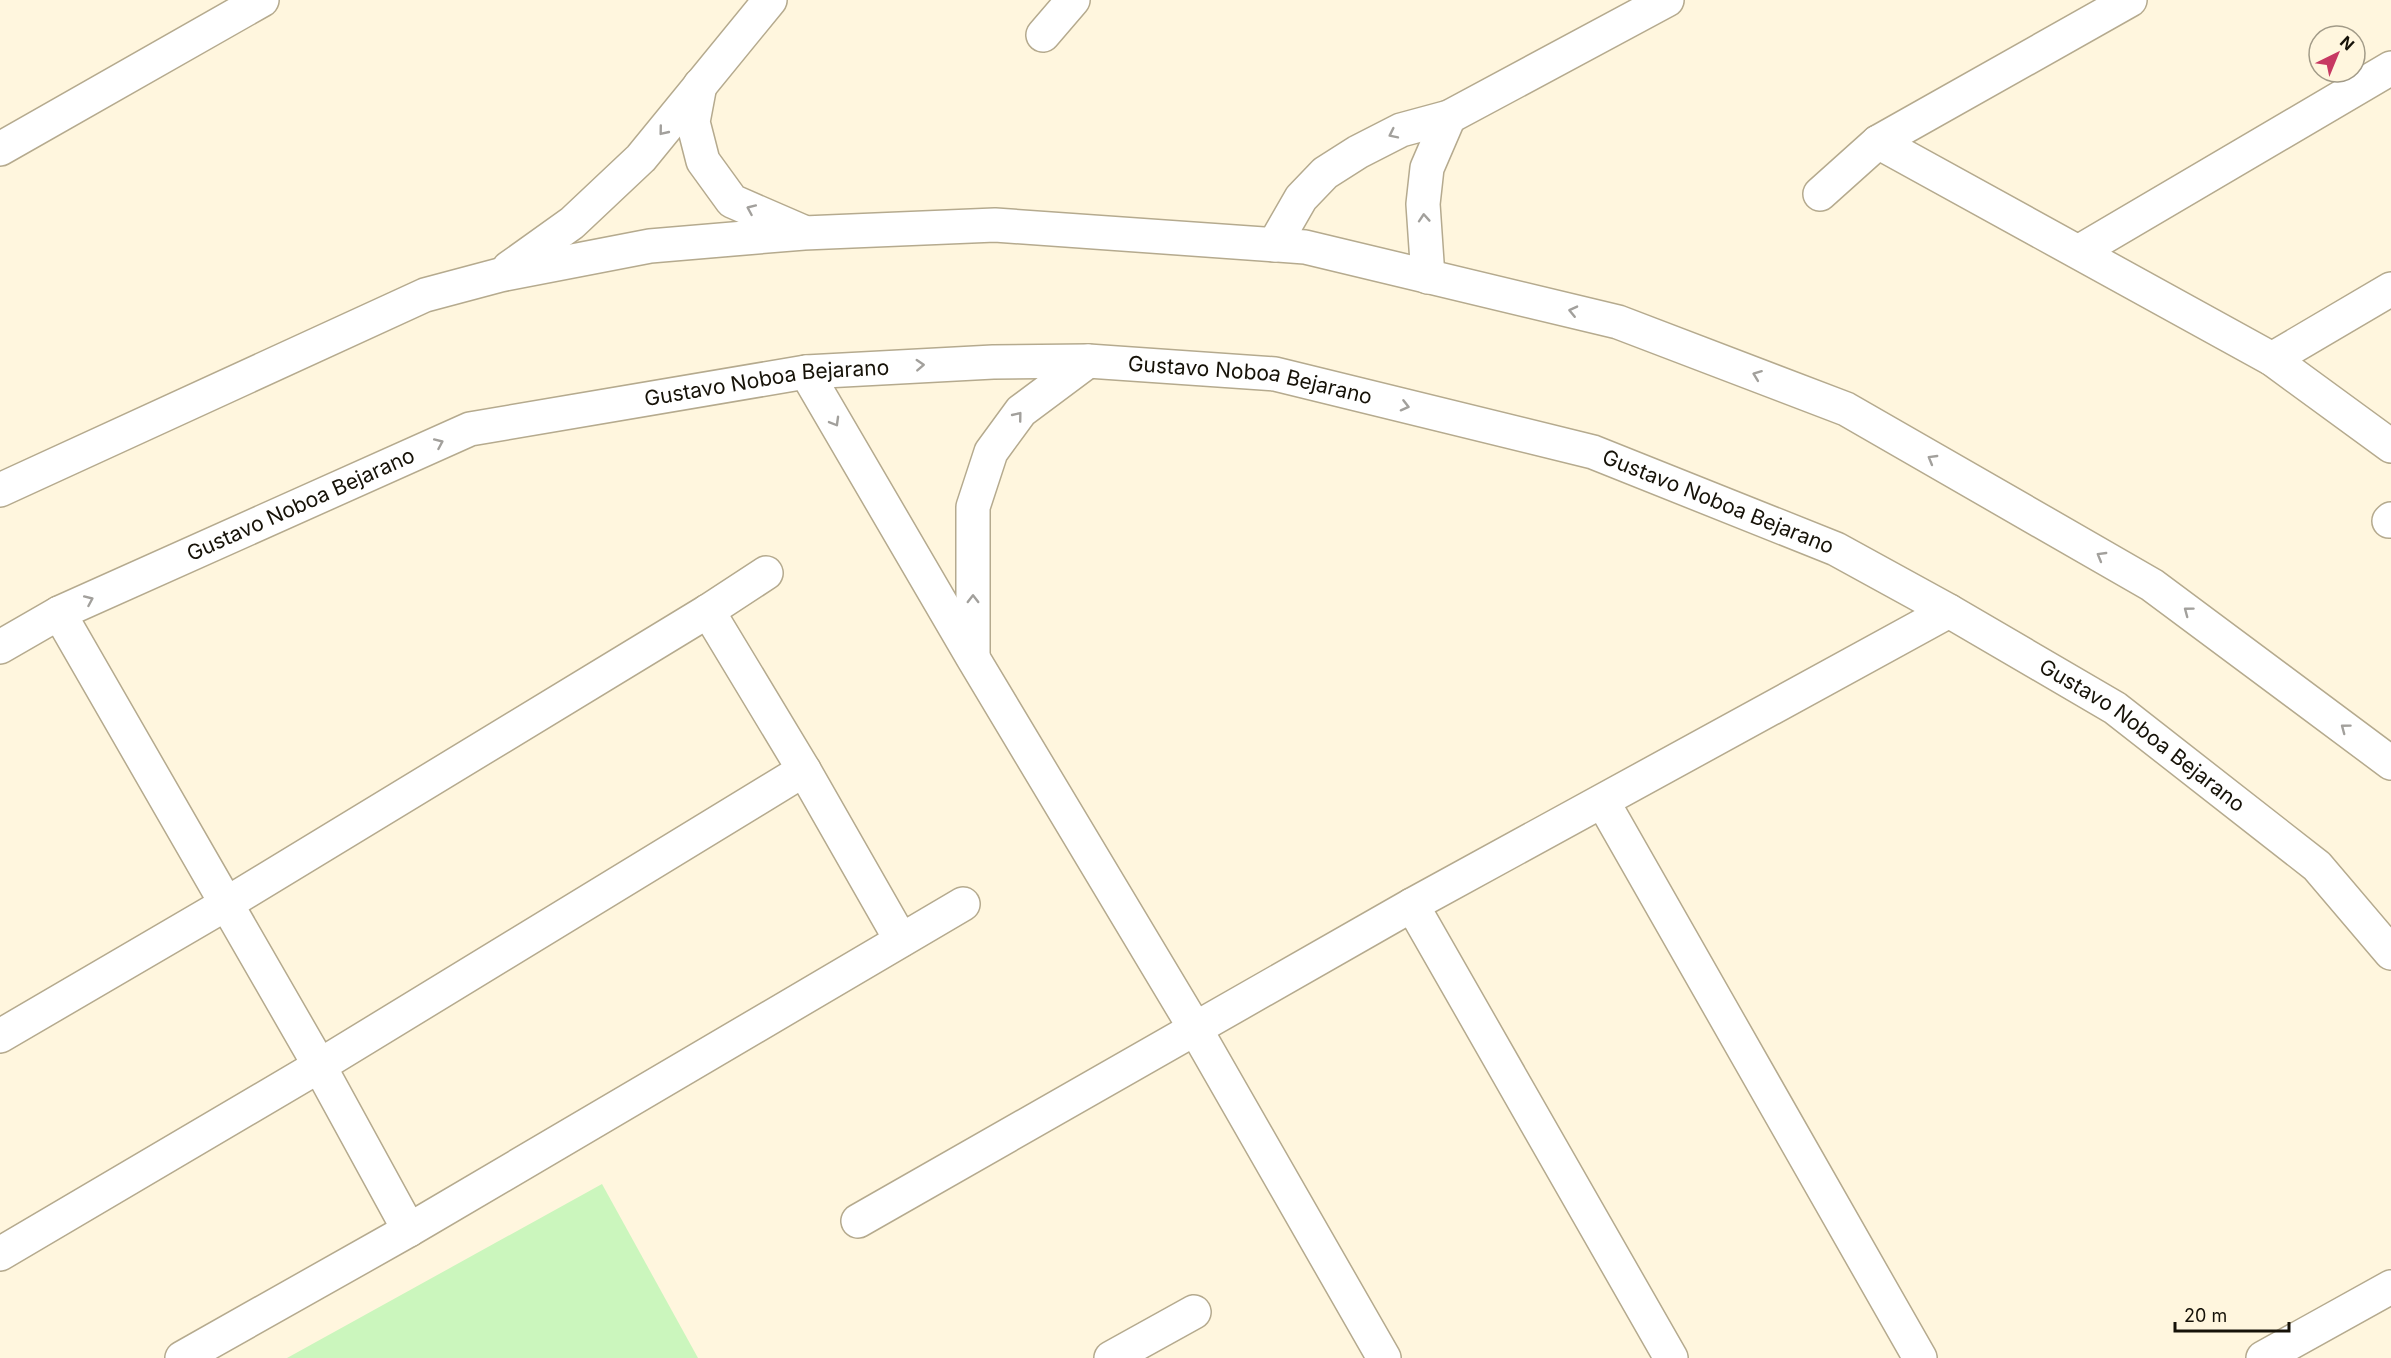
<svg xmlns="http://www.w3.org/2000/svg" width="2391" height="1358" font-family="Inter,sans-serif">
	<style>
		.green { fill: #cbf6bd }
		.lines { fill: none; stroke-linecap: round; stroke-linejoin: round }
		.minor-casing { stroke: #b5aa8e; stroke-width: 36 }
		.minor { stroke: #fff; stroke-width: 33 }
		.oneway { stroke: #a2a09c }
		.labels { text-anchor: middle; stroke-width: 5; stroke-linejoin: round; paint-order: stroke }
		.street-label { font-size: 21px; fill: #161208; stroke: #fff6de }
	</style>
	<rect width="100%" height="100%" fill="#fff6de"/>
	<path class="green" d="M602 1184 698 1358H287Z"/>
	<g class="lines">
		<defs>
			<g id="minor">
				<path d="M1043 35 1073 0"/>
				<path d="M700 85 693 122 703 161 732 201 801 231"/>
				<path d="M1878 142 2272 359 2391 446"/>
				<path d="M0 149 262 0"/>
				<path d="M1820 194 1878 142 2130 0"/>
				<path d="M1274 245 1301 198 1325 173 1358 152 1401 130 1449 117 1667 0"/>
				<path d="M2080 251 2391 68"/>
				<path d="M509 268 572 223 641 158 770 0"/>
				<path d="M1428 277 1423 204 1427 168 1449 117"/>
				<path d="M2272 359 2391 289"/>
				<path d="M806 372 973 658 1196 1030 1384 1358"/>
				<path d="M0 490 425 295 500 275 650 246 804 233 995 225 1305 247 1618 322 1846 409 2152 585 2391 763"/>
				<path d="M2389 521 2391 519"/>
				<path d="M708 611 804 770 901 940"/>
				<path d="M59 613 310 1049 409 1230"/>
				<path id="s1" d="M0 647 59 613 470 429 806 372 993 362 1088 361 1275 374 1593 452 1836 549 1949 611 2115 708 2317 866 2391 953"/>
				<path d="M973 656V507L991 452 1021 411 1088 361"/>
				<path d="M1603 802 1920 1358"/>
				<path d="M1412 905 1671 1358"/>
				<path d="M0 1036 226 904 708 611 766 573"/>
				<path d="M858 1221 1412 905 1949 611"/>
				<path d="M0 1254 319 1066 804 770"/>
				<path d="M182 1358 409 1230 963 904"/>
				<path d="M1111 1358 1194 1312"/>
				<path d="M2263 1358 2391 1287"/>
			</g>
		</defs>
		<use href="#minor" class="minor-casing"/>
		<use href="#minor" class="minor"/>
	</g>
	<defs><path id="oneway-chevron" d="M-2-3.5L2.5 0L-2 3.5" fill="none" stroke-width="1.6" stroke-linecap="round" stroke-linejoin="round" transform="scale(1.5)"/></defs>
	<g class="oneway">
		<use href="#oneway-chevron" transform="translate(663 131) rotate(129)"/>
		<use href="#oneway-chevron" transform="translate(1393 134) rotate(154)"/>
		<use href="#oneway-chevron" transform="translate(751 209) rotate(-156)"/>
		<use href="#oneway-chevron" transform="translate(1424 218) rotate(-94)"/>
		<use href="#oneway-chevron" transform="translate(1573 311) rotate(-167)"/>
		<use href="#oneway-chevron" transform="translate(920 365) rotate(-3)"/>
		<use href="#oneway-chevron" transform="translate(1757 375) rotate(-159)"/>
		<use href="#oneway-chevron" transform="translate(1405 406) rotate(14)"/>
		<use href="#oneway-chevron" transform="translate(1018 416) rotate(-51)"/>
		<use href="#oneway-chevron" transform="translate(835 422) rotate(60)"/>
		<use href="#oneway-chevron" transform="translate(439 443) rotate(-24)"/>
		<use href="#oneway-chevron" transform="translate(1932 459) rotate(-150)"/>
		<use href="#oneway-chevron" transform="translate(2101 556) rotate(-150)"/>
		<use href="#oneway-chevron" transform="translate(973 599) rotate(-90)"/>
		<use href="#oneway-chevron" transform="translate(89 600) rotate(-24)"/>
		<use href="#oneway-chevron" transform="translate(2188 611) rotate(-143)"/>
		<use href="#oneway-chevron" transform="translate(2345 728) rotate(-143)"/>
	</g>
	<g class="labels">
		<g class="street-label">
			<text dy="7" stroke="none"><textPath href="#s1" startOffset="1305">Gustavo Noboa Bejarano</textPath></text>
			<text dy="7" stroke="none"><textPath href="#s1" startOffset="819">Gustavo Noboa Bejarano</textPath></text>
			<text dy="7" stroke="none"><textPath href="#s1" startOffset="1791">Gustavo Noboa Bejarano</textPath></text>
			<text dy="7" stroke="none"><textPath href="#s1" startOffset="333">Gustavo Noboa Bejarano</textPath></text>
			<text dy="7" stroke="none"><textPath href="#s1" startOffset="2277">Gustavo Noboa Bejarano</textPath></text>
		</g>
	</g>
	<g transform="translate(2337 54) rotate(43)"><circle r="28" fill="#fff6de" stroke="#a29b88" stroke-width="1.5"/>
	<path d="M0-4.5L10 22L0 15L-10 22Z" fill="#c73862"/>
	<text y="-9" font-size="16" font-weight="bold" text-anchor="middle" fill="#161208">N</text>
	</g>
	<path d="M2175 1322v9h114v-9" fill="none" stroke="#161208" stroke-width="3"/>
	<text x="2184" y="1322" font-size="18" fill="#161208" stroke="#fff6de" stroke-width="4.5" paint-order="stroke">20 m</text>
</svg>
